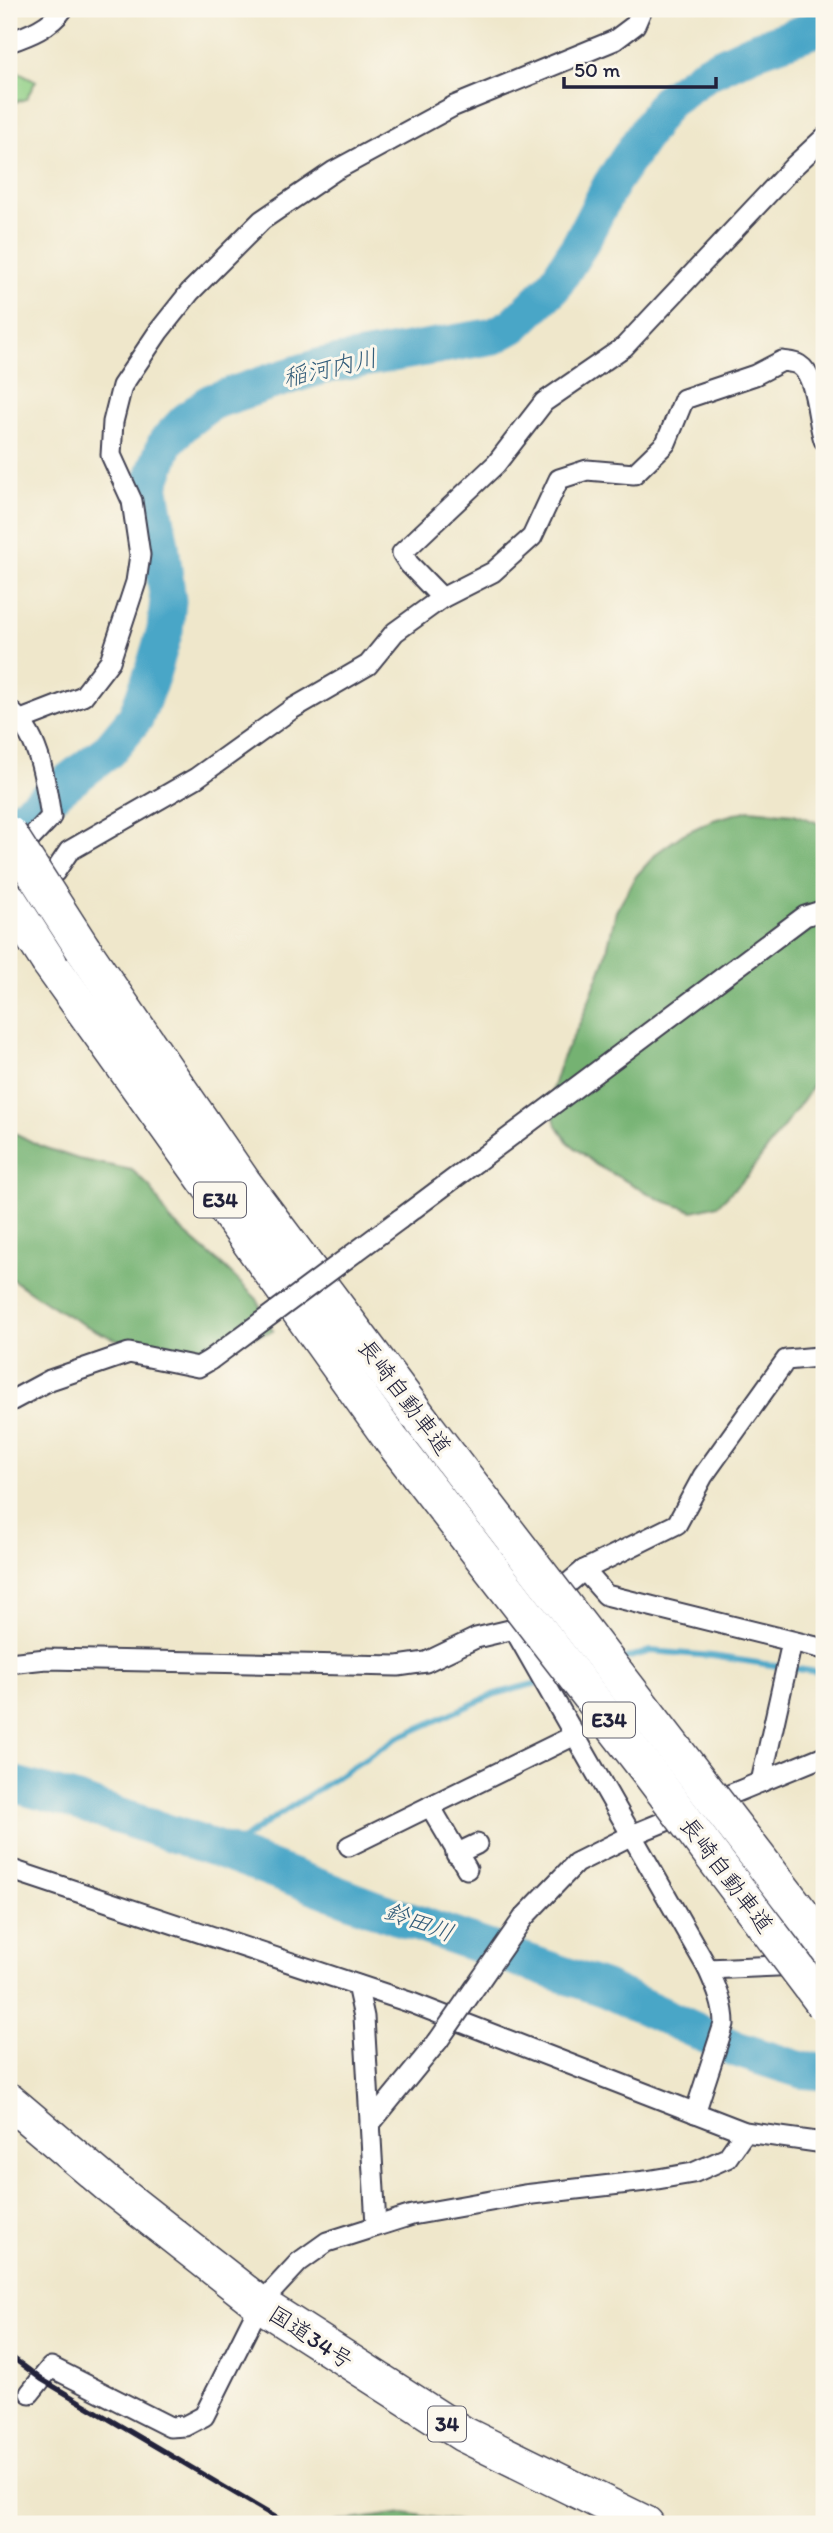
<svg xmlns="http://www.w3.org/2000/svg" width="833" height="2533" font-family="Itim,'Klee One',sans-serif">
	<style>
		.green { fill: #90cf85; stroke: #597860; stroke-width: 2 }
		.forest { fill: #74b272; stroke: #4b6a56; stroke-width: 2 }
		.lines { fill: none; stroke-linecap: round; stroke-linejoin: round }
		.stream { stroke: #48a6c7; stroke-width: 6 }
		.river { stroke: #48a6c7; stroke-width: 37 }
		.street-casing { stroke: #414051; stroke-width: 23 }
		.highway-casing { stroke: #414051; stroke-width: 38 }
		.street { stroke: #fff; stroke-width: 19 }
		.highway { stroke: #fff; stroke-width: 35 }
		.rail { stroke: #22223b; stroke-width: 5 }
		.street-bridge-casing { stroke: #414051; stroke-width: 23; stroke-linecap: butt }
		.highway-bridge-casing { stroke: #414051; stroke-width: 38; stroke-linecap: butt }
		.street-bridge { stroke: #fff; stroke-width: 19 }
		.highway-bridge { stroke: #fff; stroke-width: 35 }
		.labels { text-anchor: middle; stroke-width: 6; stroke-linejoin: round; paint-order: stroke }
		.shield { fill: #fbf7ec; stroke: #636270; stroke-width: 2 }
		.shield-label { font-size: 21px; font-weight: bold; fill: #22223b }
		.street-label { font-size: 23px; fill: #22223b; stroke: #fbf7ec }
		.water-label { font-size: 24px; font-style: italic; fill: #335d7a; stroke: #fbf7ec }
	</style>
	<rect width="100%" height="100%" fill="#fbf7ec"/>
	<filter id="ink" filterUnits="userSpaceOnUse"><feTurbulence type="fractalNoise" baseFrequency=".0143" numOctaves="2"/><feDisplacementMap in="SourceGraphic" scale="14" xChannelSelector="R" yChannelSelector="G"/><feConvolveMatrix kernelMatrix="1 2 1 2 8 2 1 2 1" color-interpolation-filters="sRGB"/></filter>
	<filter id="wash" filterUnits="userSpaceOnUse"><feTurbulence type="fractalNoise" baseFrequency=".00686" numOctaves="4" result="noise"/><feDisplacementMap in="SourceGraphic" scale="28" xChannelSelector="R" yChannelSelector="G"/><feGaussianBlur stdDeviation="1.57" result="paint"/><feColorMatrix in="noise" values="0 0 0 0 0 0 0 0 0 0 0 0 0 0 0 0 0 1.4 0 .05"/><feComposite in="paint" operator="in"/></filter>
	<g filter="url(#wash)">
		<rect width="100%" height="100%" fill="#efe7cb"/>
		<path class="green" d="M9 67 36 81 26 99 9 104Z"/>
		<g class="forest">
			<path d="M749 810 794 814 824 825V1058L809 1092 748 1175 718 1205 693 1211 661 1200 596 1165 567 1141 555 1122 550 1096 562 1058 581 1021 605 959 616 911 636 876 658 852 683 834 713 820Z"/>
			<path d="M9 1130 40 1146 78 1159 132 1170 150 1187 170 1220 223 1266 257 1299 273 1331C237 1342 196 1355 157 1350 103 1342 53 1308 9 1277Z"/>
			<path d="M404 2513 473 2524H331L336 2522Z"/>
		</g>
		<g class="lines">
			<g class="stream">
				<path d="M619 1660 651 1651 712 1656 824 1673"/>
				<path d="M226 1852 263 1825 397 1738 495 1694 541 1682"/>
			</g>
			<g class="river">
				<path d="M9 827 108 751 136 717 152 674 165 630 168 601 161 546 150 485 166 442 186 421 211 402 267 383 322 366 494 336 514 325 553 287 579 246 611 184 667 101 708 72 753 51 824 26"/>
				<path d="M9 1783 71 1800 226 1852 390 1914 605 1989 736 2049 801 2070 824 2072"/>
			</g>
		</g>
	</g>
	<g filter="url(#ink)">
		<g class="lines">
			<defs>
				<g id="street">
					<path d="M9 42C30 35 50 27 63 9"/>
					<path d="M442 598 409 564 402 553 496 464 544 402 624 347 794 166 824 138"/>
					<path d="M9 710C40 735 45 779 51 817L14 856"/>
					<path d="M21 720 83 696 110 661 136 582 140 555 132 501 111 455 113 422 122 386 159 331 190 292 262 220 334 171 454 106 615 40 635 25 642 9"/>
					<path d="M32 887 55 872 69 851 196 778 292 709 368 665 395 632 442 598 493 572 532 537 559 479 587 470 634 474 666 443 684 399 755 375 782 361C787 362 794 362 799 365 817 376 817 420 824 440"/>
					<path d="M400 1219 805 916 824 910"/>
					<path d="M9 1402 50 1380 129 1353 198 1367 210 1360"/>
					<path d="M584 1570 606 1595 824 1649"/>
					<path d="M514 1629 708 1969C716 1987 724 2004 724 2024L695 2113"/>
					<path d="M9 1663 46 1659 398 1666 426 1662 476 1638 514 1629 584 1570 677 1524 703 1476 786 1360 818 1357 824 1358"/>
					<path d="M761 1782 792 1642"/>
					<path d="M430 1806 467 1869"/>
					<path d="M349 1846 575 1735"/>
					<path d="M456 1854 477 1844"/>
					<path d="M9 1869 412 2003 745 2132 824 2143"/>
					<path d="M524 1917 576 1863 632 1835 824 1756"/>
					<path d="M708 1969 824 1964"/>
					<path d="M357 1985 364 2017 376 2225"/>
					<path d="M370 2124 438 2041"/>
					<path d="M30 2393 51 2367 170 2427 185 2426 204 2416 260 2304 299 2262 327 2242 412 2215 524 2195 646 2181 693 2173 727 2158 745 2132"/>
				</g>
				<g id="highway">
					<path d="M83 949 243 1182 422 1421"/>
					<path d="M49 962 390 1438"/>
					<path d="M9 2101 106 2183 260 2304 463 2434 646 2524"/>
				</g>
			</defs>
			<use href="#street" class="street-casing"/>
			<use href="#highway" class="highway-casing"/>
			<use href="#street" class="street"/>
			<use href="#highway" class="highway"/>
			<path class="rail" d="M9 2355 41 2379 287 2524"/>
			<defs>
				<g id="street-bridge">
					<path d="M210 1360 400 1219"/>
					<path d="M438 2041 524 1917"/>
				</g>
				<g id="highway-bridge">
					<path d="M9 834 83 949"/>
					<path d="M9 900 49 962"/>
					<path d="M422 1421 824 1943"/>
					<path d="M390 1438 652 1776 824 2004"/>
				</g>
			</defs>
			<use href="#street-bridge" class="street-bridge-casing"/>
			<use href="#highway-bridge" class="highway-bridge-casing"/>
			<use href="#street-bridge" class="street-bridge"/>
			<use href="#highway-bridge" class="highway-bridge"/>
		</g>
	</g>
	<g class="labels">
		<g class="shield">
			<rect x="194" y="1182.5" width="52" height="35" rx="5"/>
			<rect x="583" y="1702.5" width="52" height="35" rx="5"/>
			<rect x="428" y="2406.5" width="38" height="35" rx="5"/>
		</g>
		<g class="shield-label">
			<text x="220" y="1207">E34</text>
			<text x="609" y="1727">E34</text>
			<text x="447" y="2431">34</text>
		</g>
		<g class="street-label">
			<text transform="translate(405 1397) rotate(53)" y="8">長崎自動車道</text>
			<text transform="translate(727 1875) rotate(53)" y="8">長崎自動車道</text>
			<text transform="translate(311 2337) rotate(33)" y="8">国道34号</text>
		</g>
		<g class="water-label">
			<text transform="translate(330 368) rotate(-13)" y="8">稲河内川</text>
			<text transform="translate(419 1922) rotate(20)" y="8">鈴田川</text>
		</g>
	</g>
	<rect width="833" height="2533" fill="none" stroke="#fbf7ec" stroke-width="35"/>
	<path d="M564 77v10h152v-10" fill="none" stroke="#22223b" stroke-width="3.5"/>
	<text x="574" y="77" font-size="21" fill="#22223b" stroke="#fbf7ec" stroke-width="5" paint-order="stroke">50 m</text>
</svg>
